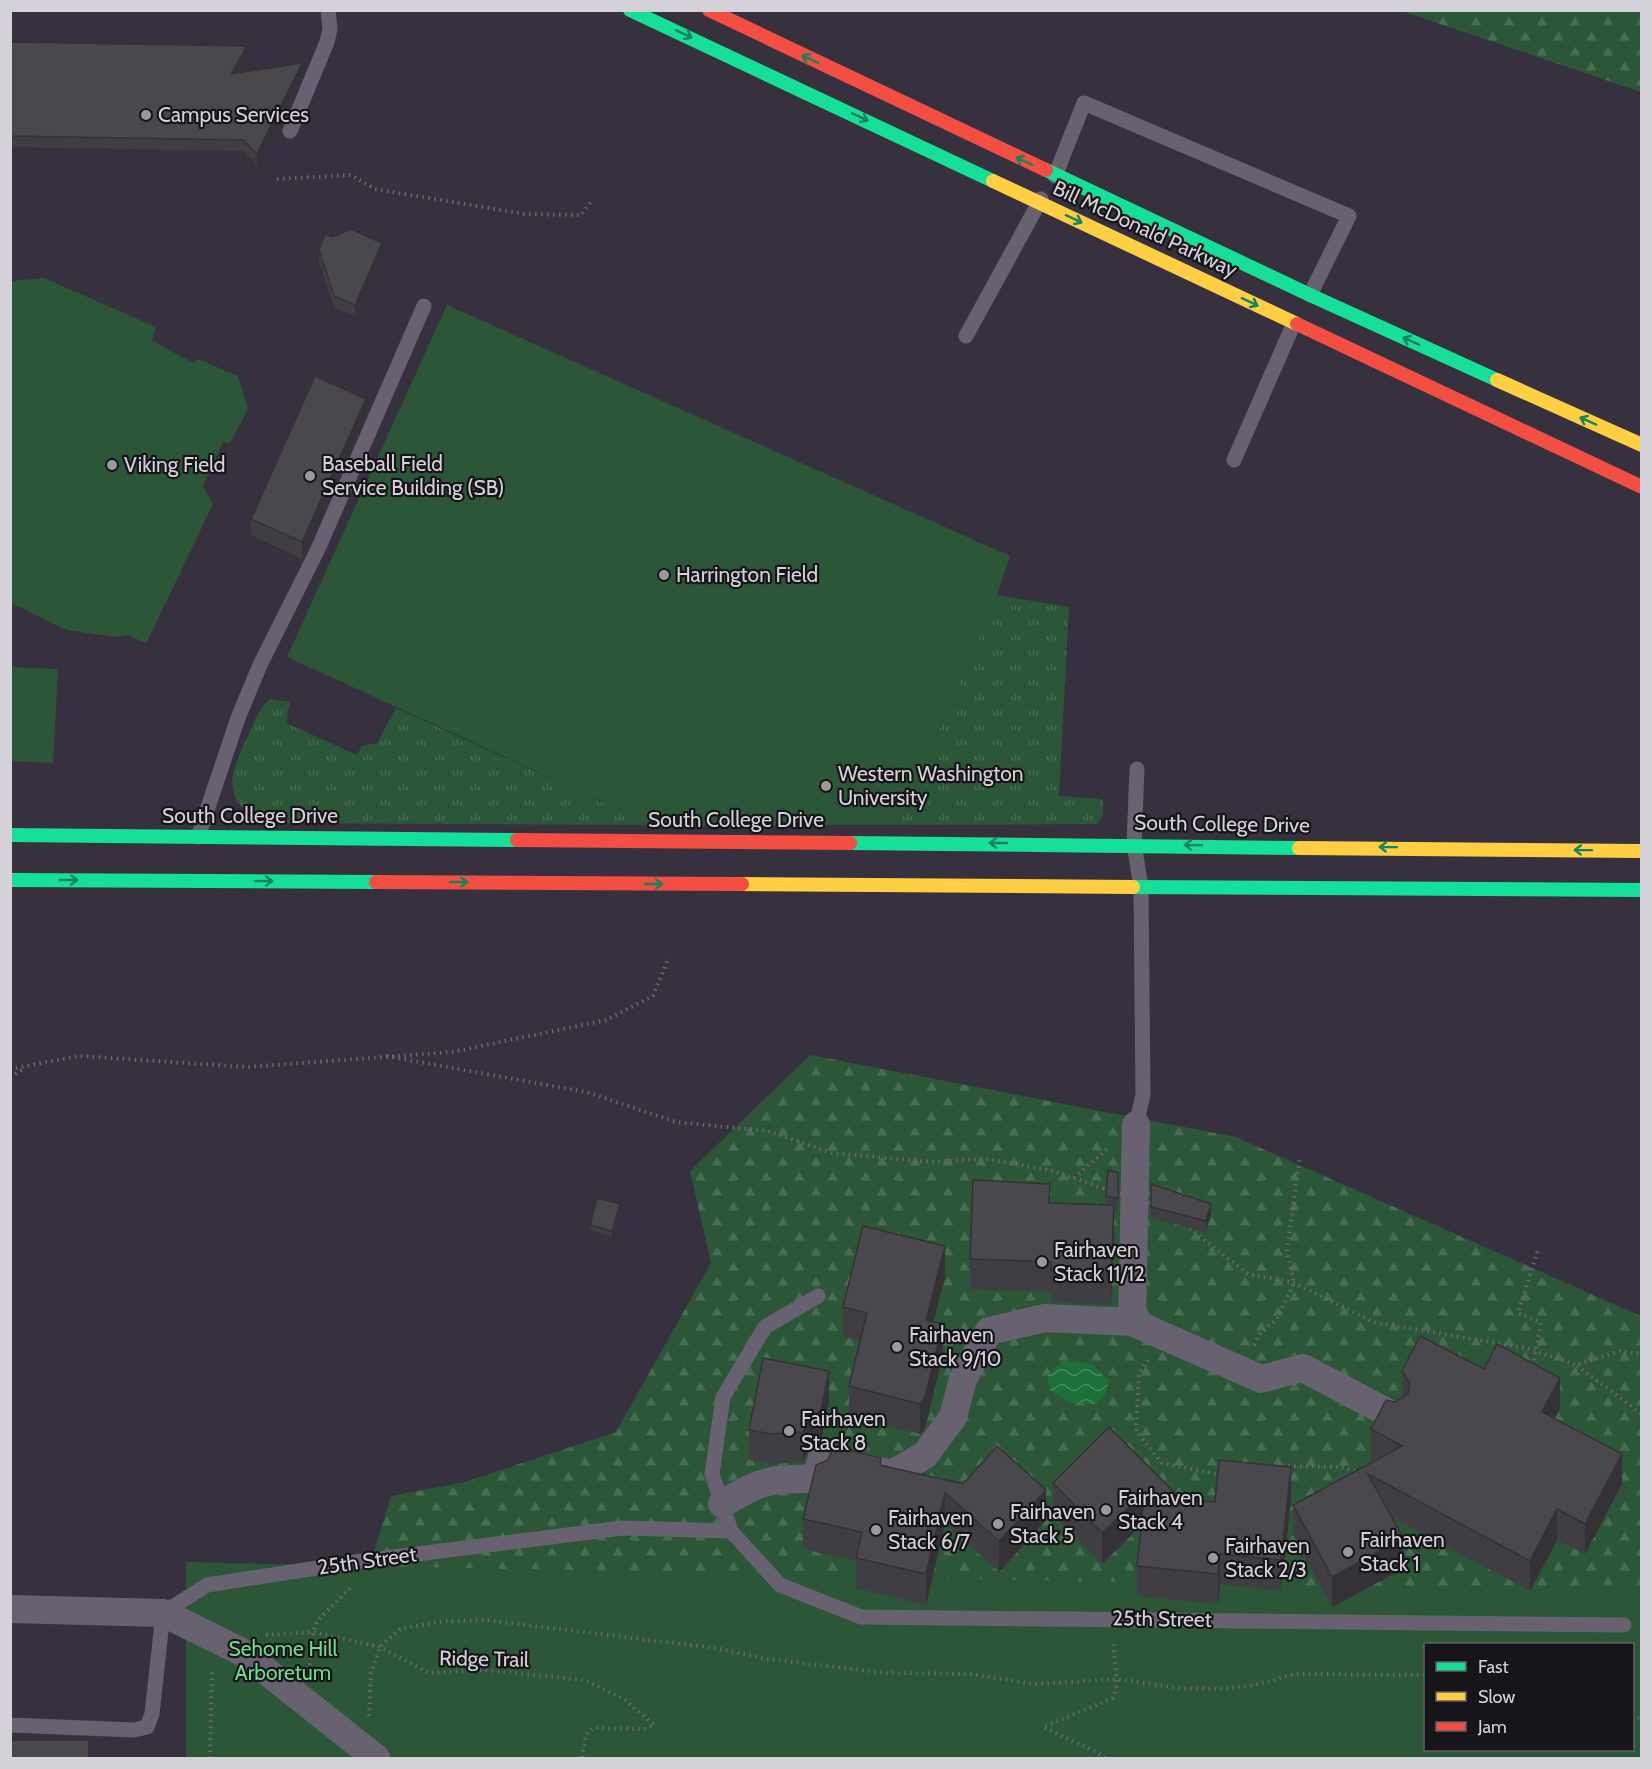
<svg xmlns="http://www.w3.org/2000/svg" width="1652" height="1769" font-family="Cabin,sans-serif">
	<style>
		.built { fill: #37313f }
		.grass { fill: url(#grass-tufts) }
		.forest { fill: url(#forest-firs); fill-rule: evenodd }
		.park { fill: #2b5637; fill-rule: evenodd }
		.water { fill: url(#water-waves) }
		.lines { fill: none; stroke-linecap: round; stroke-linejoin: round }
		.path { stroke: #6b6671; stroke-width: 4; stroke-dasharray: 1.5 4.5; stroke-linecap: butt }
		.lane { stroke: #686270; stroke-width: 15 }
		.street { stroke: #686270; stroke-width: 28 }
		.fast { stroke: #16e098; stroke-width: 14 }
		.slow { stroke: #ffcf43; stroke-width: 14 }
		.jam { stroke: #f24e42; stroke-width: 14 }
		.path-bridge { stroke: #6b6671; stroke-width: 4; stroke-dasharray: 1.5 4.5; stroke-linecap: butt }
		.wall { fill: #403e42 }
		.shaded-wall { fill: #343236 }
		.building { fill: #4a484d; stroke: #343236; stroke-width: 1.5 }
		.oneway { stroke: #16855f }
		.poi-dot { fill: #9b989f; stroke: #17151a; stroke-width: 2 }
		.labels { text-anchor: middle; stroke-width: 4.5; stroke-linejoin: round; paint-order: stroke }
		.poi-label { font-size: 21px; fill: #d4d1d8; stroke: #17151a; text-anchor: start }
		.street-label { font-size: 21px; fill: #d4d1d8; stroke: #17151a }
		.park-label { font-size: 21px; fill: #70dd8a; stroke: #17151a }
	</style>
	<defs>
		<pattern id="grass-tufts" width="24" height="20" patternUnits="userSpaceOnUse" patternTransform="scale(1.5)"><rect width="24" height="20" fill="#2b5637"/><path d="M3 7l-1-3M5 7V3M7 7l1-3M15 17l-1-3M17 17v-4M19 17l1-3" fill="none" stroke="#496d53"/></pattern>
		<pattern id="forest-firs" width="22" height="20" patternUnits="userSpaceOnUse" patternTransform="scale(1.5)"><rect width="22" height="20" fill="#2b5637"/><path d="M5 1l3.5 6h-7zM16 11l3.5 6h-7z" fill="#496d53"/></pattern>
		<pattern id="water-waves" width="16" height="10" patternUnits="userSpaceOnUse" patternTransform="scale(1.5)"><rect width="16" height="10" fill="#1d7039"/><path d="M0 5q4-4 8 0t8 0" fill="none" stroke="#488a5e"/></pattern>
	</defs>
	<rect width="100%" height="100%" fill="#312e34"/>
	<path class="built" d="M11 11H1641V1593L187 1562 186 1758H11Z"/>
	<g class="grass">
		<path d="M997 595 1069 607 1059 796 1103 799V815L1097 824 898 825Z"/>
		<path d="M271 699 290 702 286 723 357 755 362 746 377 743 396 708 653 825 261 823C219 797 231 771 249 734 255 722 259 706 271 699Z"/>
	</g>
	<g class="forest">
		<path d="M1402 11H1641V92Z"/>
		<path d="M810 1055 1236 1137 1641 1316V1758H311L391 1496 465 1482 616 1432 711 1263 690 1171ZM1426 1644H1632V1750H1426Z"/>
	</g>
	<g class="park">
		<path d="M44 278 156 327 152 340 193 363 198 359 238 376 248 409 230 443 223 442 203 486 213 504 146 644 129 635 115 637 67 630 11 603V281Z"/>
		<path d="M447 305 1010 556 997 595 898 825H653L287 657Z"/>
		<path d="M11 667 58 669 53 763 11 761Z"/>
		<path d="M186 1562 1641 1593V1758H186ZM1426 1644H1632V1750H1426Z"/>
	</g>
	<path class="water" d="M1063 1361 1092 1364 1109 1380 1105 1395 1096 1404 1070 1403 1050 1390 1047 1376Z"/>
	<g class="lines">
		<g class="path">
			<path d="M277 179 351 175 375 189 525 214 581 215 593 199"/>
			<path d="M387 1056 586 1092 676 1122 768 1131 832 1153 931 1162 989 1159 1053 1171 1103 1188"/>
			<path d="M10 1069 79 1056 247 1067 452 1052 606 1020 653 996 669 957"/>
			<path d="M10 1077 25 1068"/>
			<path d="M1074 1178 1108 1148"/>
			<path d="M1185 1225 1248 1274 1294 1283 1376 1323 1527 1348 1576 1365 1620 1351 1642 1354"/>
			<path d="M1254 1345 1260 1333 1277 1319 1294 1283 1287 1250 1300 1156"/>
			<path d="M1148 1360 1139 1374 1136 1431 1162 1463 1222 1475"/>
			<path d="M1533 1366 1541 1323 1518 1313 1538 1250"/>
			<path d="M1577 1366 1642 1414"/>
			<path d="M1270 1466 1342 1467 1360 1473"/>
			<path d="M266 1635 313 1632 380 1647 429 1673 485 1670 585 1680 625 1700 654 1725 647 1729 593 1728 586 1735 582 1758"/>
			<path d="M309 1671 313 1632 317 1621 352 1586"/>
			<path d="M369 1716 371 1673 380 1647 400 1629 444 1621 485 1620 715 1648 767 1659 887 1673 969 1674 1035 1684 1117 1679 1179 1688 1223 1689 1255 1685 1295 1674 1426 1675"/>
			<path d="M1632 1716 1642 1719"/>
			<path d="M210 1758 212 1668"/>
			<path d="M1105 1758 1098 1753 1043 1727 1113 1698 1117 1684 1113 1641"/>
		</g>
		<g class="lane">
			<path d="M290 131 327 42 330 29 328 10"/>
			<path d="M1055 176 1084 103 1349 216 1310 295"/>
			<path d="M966 336 1041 199"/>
			<path d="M1234 460 1294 323"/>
			<path d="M198 837 238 718 260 665 318 549 424 306"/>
			<path d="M1136 1125 1143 1095 1141 887 1134 844 1137 769"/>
			<path d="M818 1296 765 1327 723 1397 712 1474 731 1531 780 1585 861 1617 1624 1625"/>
			<path d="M10 1725 134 1730 147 1727 152 1714 163 1613 207 1585 362 1561 622 1528 731 1531"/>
		</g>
		<g class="street">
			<path d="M1136 1125 1132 1322 1261 1379 1303 1368 1394 1416"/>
			<path d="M722 1504C764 1480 768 1478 816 1479L822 1457 892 1474 925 1455 953 1417 963 1379 989 1331 1045 1318 1132 1322"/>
			<path d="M10 1609 163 1613 242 1652 376 1758"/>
		</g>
		<g class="fast">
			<path d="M630 10 993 181"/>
			<path d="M1046 170 1310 295 1497 380"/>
			<path d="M10 835 517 840"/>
			<path d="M850 843 1299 848"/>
			<path d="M10 880 376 882"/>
			<path d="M1133 887 1642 890"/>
		</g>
		<g class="slow">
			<path d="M993 181 1297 324"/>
			<path d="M1497 380 1642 445"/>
			<path d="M1299 848 1642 851"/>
			<path d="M742 884 1133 887"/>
		</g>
		<g class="jam">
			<path d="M709 10 1046 170"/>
			<path d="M1297 324 1642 487"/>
			<path d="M517 840 850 843"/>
			<path d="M376 882 742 884"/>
		</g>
		<path class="path-bridge" d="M1103 1188 1154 1204"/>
	</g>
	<g class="wall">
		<path d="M10 42 247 56 238 72 302 74 257 165 243 151 10 147Z"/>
		<path d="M319 250 382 254 355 316 334 307 319 261Z"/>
		<path d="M366 415 302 559 251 535V519Z"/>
		<path d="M1118 1173V1210L1114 1209V1236L1111 1305 1051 1302V1292L970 1289V1259L1050 1203 1106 1205V1196Z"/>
		<path d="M1151 1184 1211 1214 1206 1232 1151 1218Z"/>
		<path d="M620 1209 612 1237 590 1230V1225Z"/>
		<path d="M945 1277 933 1322 943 1354 925 1428 920 1434 849 1416V1386L860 1341 843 1337V1307Z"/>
		<path d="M1402 1371 1560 1408 1555 1418 1622 1484 1585 1554 1557 1540 1530 1591 1391 1517 1403 1569 1332 1607 1293 1535V1505L1374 1461 1371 1460V1429L1395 1402 1402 1398Z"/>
		<path d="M829 1401 821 1441 810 1446 803 1462 771 1464 749 1460V1430Z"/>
		<path d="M881 1465 1046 1520 999 1572 945 1523 926 1605 856 1588V1561L803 1549V1519Z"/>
		<path d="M1053 1483 1215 1502 1291 1498 1281 1591 1220 1584 1218 1604 1137 1596V1566L1141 1525 1102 1564 1053 1513Z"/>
	</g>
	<g class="shaded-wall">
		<path d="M247 46V56L231 84V74Z"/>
		<path d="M302 63V74L257 165V154Z"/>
		<path d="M382 243V254L355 316V305Z"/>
		<path d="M366 399V415L302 559V542Z"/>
		<path d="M620 1204V1209L612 1237V1231Z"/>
		<path d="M1211 1204V1214L1206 1232V1221Z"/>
		<path d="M1114 1205V1236L1111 1305V1274Z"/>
		<path d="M945 1246V1277L926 1350V1320Z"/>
		<path d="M943 1324V1354L925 1428 920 1434V1404Z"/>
		<path d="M829 1371V1401L821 1441 810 1446 803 1462V1432Z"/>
		<path d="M1560 1378V1408L1542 1442V1412Z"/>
		<path d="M1622 1454V1484L1585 1554V1524Z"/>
		<path d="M1291 1467V1498L1281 1591V1560Z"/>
		<path d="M1046 1490V1520L999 1572V1541Z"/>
		<path d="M1145 1492V1522L1102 1564V1533Z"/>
		<path d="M945 1493V1523L926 1605V1574Z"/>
		<path d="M1557 1509V1540L1530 1591V1561Z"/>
		<path d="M1403 1538V1569L1332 1607V1577Z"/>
		<path d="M1220 1554V1584L1218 1604V1574Z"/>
	</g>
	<g class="building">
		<path d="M10 42 247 46 231 74 302 63 257 154 243 140 10 136Z"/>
		<path d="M351 229 382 243 355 305 334 296 319 250 325 234 333 237Z"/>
		<path d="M315 376 366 399 302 542 251 519Z"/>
		<path d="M1108 1170 1118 1173V1199L1106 1196Z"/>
		<path d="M973 1180 1050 1184 1049 1203 1114 1205 1111 1274 1051 1271V1262L970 1259Z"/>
		<path d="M1151 1184 1211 1204 1206 1221 1151 1207Z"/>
		<path d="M597 1198 620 1204 612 1231 590 1225Z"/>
		<path d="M863 1226 945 1246 926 1320 943 1324 925 1397 920 1404 849 1386 867 1313 843 1307Z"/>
		<path d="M1420 1336 1484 1369 1497 1344 1560 1378 1542 1412 1622 1454 1585 1524 1557 1509 1530 1561 1368 1474 1403 1538 1332 1577 1293 1505 1402 1446 1371 1429 1386 1400 1395 1402 1408 1394 1410 1384 1402 1371Z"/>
		<path d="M763 1358 829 1371 821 1411 810 1415 803 1432 771 1434 749 1430Z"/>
		<path d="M1109 1427 1180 1498 1215 1502 1219 1460 1291 1467 1281 1560 1220 1554 1218 1574 1137 1566 1145 1492 1102 1533 1053 1483Z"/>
		<path d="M834 1446 881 1458 880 1465 963 1484 997 1446 1046 1490 999 1541 945 1493 926 1574 856 1558 862 1532 803 1519 816 1465 828 1460Z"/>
		<rect x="10" y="1740" width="79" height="18"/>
	</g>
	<defs><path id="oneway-shaft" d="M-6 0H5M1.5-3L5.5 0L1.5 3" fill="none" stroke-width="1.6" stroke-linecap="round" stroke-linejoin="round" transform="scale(1.5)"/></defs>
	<g class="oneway">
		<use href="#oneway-shaft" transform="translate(684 34) rotate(25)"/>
		<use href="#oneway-shaft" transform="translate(810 59) rotate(-155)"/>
		<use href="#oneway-shaft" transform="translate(860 117) rotate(25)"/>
		<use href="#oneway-shaft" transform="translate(1024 161) rotate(-154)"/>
		<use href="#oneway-shaft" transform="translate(1074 219) rotate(25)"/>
		<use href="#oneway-shaft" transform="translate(1250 302) rotate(25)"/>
		<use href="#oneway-shaft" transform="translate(1411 341) rotate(-156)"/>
		<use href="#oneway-shaft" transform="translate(1588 421) rotate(-156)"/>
		<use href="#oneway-shaft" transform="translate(998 843) rotate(-180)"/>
		<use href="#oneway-shaft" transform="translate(1193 845) rotate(-179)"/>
		<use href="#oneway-shaft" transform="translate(1388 847) rotate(-179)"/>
		<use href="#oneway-shaft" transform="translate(1583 850) rotate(-179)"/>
		<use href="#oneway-shaft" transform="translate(69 880)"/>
		<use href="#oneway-shaft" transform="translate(264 881)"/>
		<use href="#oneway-shaft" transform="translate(459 882)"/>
		<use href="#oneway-shaft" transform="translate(654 884)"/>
	</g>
	<g class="poi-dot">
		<circle cx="146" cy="115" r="6"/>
		<circle cx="112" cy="465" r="6"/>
		<circle cx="310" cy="476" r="6"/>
		<circle cx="664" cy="575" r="6"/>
		<circle cx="826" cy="786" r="6"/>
		<circle cx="1042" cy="1262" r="6"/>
		<circle cx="897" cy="1347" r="6"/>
		<circle cx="789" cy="1431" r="6"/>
		<circle cx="1106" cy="1510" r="6"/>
		<circle cx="998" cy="1524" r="6"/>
		<circle cx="876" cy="1530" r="6"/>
		<circle cx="1348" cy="1552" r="6"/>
		<circle cx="1213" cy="1558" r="6"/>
	</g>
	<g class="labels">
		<g class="poi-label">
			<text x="158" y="122">Campus Services</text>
			<text x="322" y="471">Baseball Field<tspan x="322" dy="24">Service Building (SB)</tspan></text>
			<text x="124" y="472">Viking Field</text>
			<text x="676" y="582">Harrington Field</text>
			<text x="838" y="781">Western Washington<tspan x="838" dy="24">University</tspan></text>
			<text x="1054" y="1257">Fairhaven<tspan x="1054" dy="24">Stack 11/12</tspan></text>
			<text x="909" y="1342">Fairhaven<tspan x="909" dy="24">Stack 9/10</tspan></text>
			<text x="801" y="1426">Fairhaven<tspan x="801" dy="24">Stack 8</tspan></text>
			<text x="1118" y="1505">Fairhaven<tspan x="1118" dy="24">Stack 4</tspan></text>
			<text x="1010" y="1519">Fairhaven<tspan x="1010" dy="24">Stack 5</tspan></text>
			<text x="888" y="1525">Fairhaven<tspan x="888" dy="24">Stack 6/7</tspan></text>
			<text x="1360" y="1547">Fairhaven<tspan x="1360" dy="24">Stack 1</tspan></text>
			<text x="1225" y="1553">Fairhaven<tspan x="1225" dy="24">Stack 2/3</tspan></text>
		</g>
		<g class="street-label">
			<text transform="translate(1145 229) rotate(25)" y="7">Bill McDonald Parkway</text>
			<text x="250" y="823">South College Drive</text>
			<text x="736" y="827">South College Drive</text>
			<text transform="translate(1222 824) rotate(1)" y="7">South College Drive</text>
			<text transform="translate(367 1561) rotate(-8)" y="7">25th Street</text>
			<text transform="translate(1162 1619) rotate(1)" y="7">25th Street</text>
			<text transform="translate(484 1659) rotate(1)" y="7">Ridge Trail</text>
		</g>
		<g class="park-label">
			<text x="283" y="1656">Sehome Hill<tspan x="283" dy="24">Arboretum</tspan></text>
		</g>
	</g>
	<rect width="1652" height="1769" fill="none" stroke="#d4d1d8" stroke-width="24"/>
	<rect x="1424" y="1643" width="210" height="108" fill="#17151a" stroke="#636066" stroke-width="1.5"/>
	<rect x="1436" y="1662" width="30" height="9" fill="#16e098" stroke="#636066" stroke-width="1.5"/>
	<text x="1478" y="1673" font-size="18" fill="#d4d1d8">Fast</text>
	<rect x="1436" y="1692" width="30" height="9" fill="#ffcf43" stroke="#636066" stroke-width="1.5"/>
	<text x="1478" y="1703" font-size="18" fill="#d4d1d8">Slow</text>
	<rect x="1436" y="1722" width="30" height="9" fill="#f24e42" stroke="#636066" stroke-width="1.5"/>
	<text x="1478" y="1733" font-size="18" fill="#d4d1d8">Jam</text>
</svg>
